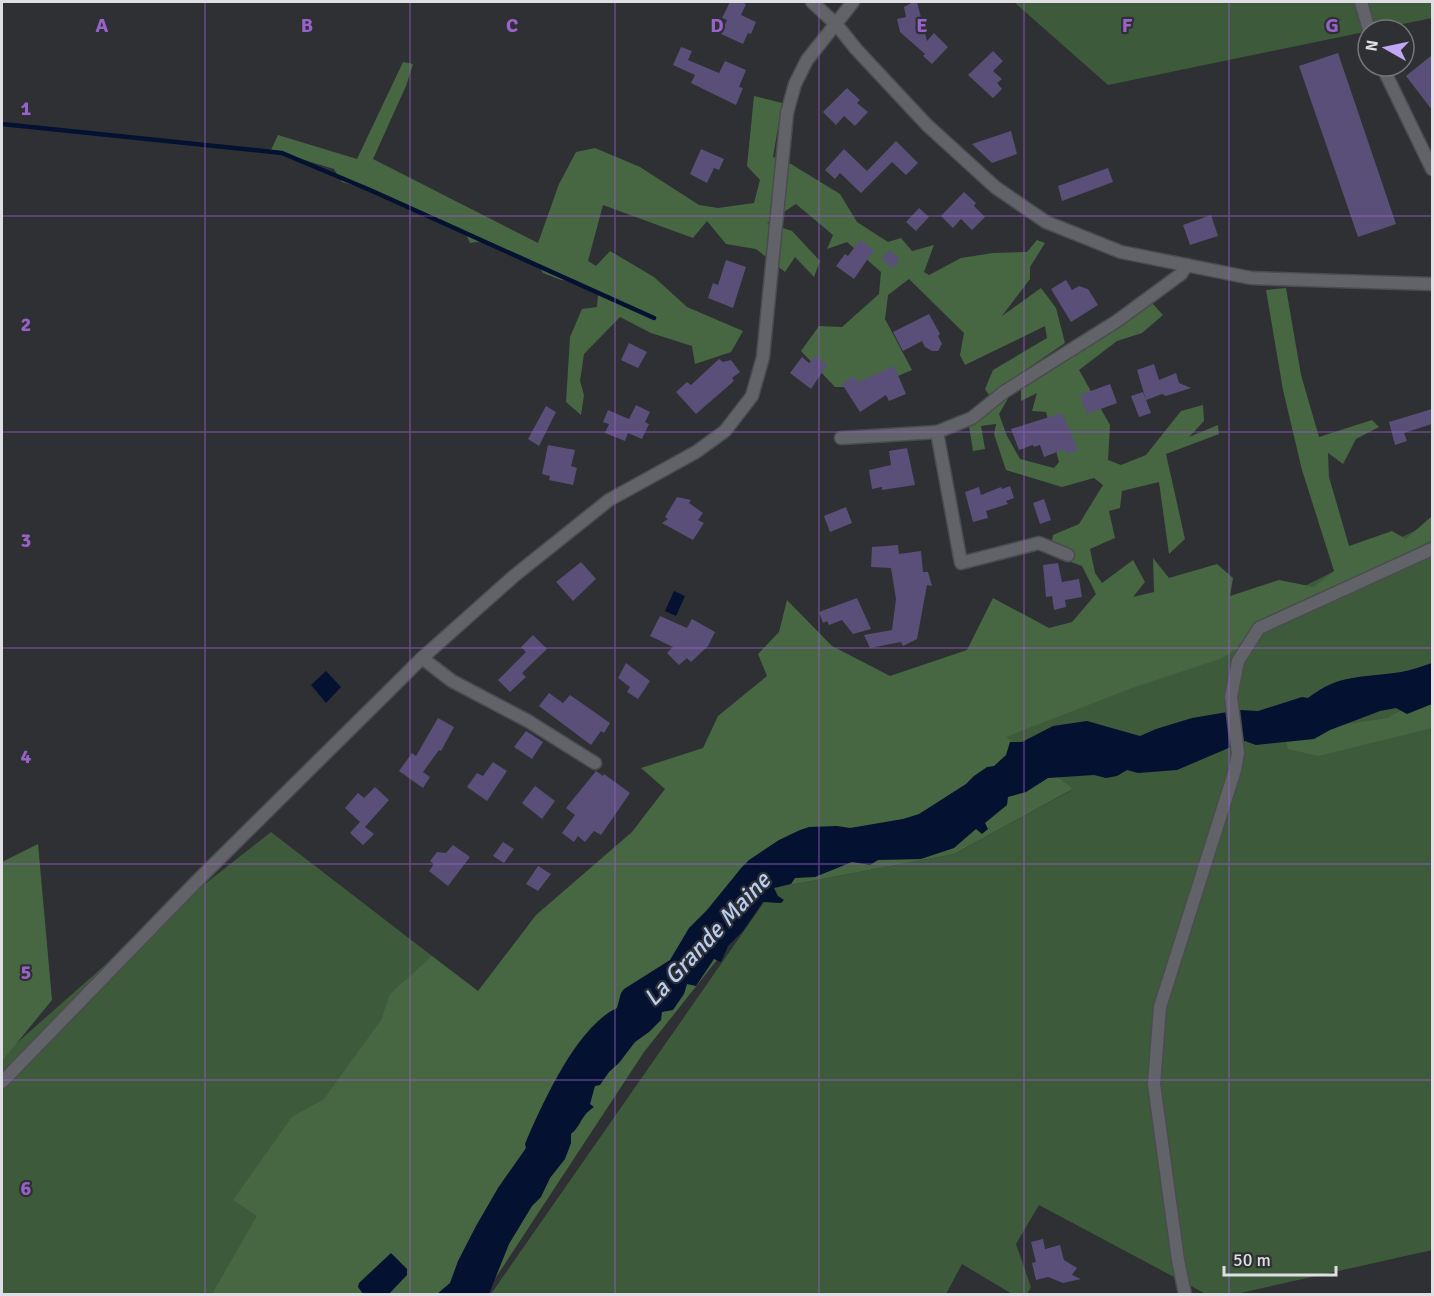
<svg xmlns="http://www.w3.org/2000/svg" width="1434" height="1296" font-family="Signika,sans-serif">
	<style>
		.green { fill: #3d5b3a }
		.forest { fill: #476743 }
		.water { fill: #041131 }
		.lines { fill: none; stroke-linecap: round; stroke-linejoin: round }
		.stream { stroke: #041131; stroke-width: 4.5 }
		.building { fill: #594f78 }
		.street-casing { stroke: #4a4c4f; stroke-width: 15 }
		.street { stroke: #616368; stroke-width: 12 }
		.grid { fill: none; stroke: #9862ca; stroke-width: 1.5; stroke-opacity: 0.55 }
		.labels { text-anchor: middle; stroke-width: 4.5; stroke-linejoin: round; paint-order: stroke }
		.water-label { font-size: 24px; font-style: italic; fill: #b8cdf3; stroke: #2e3034 }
		.grid-label { font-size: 20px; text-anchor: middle; font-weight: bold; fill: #9862ca; stroke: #2e3034; stroke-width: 4.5; stroke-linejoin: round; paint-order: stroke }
	</style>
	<rect width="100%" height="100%" fill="#2e3034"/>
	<g class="green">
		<path d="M1014 2H1432V18L1108 85Z"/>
		<path d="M1432 522V1250L1236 1294H1206L1039 1205 1016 1244 1031 1287 1027 1294H1012L962 1264 946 1294H491L774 888 954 854 1072 790 1005 737Z"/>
		<path d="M271 832 432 956 302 1294H2V1056L130 943Z"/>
	</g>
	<g class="forest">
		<path d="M403 62 413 64 406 86 373 159 538 243 559 184 576 152 595 148 640 167 699 205 718 208 754 203 760 180 747 166 754 96 782 103 773 157 791 164 840 194 857 222 888 242 901 238 912 251 934 245 924 272 929 275 961 258 993 253 1027 252 1037 240 1045 243 1030 267V279L1002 316 1041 288 1056 308 1065 343 989 395 985 389 993 370 1047 338 1045 326 965 365 960 355 964 333 909 279 888 295 885 319 912 370 872 387H835L801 351 819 326 842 327 879 294 881 272 847 242 827 249 833 235 796 204 767 223 792 231 820 261 814 277 795 257 785 272 756 249 726 244 707 221 693 238 603 205 588 261 596 266 610 251 654 277 687 307 743 331 731 352 695 364 692 346 651 333 620 317 584 354 580 381 584 395 581 415 566 402 570 337 582 309 597 307 598 295 574 281 561 280 543 273 538 265 484 241 470 243 464 230 383 194 342 182 334 169 271 150 278 135 357 159Z"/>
		<path d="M1286 288 1301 375 1319 437 1372 420 1379 427 1356 439 1343 464 1328 453 1329 477 1349 546 1392 531 1406 539 1432 516V540L1354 579 1220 659 1132 688 1006 737 1073 789 954 854 774 888 644 1052 485 1294H212L257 1216 233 1200 292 1117 324 1099 381 1020 390 994 432 956 478 991 536 915 632 832 665 789 641 768 703 748 718 716 767 676 758 654 779 632 787 600 832 646 890 676 967 650 993 598 1049 628 1072 622 1096 594 1082 566 1049 554 1053 535 1079 524 1103 485 1094 478 1062 487 1006 470 994 434 996 424 981 426 985 449 973 451 969 426 1010 395 999 414 1007 436 1020 459 1054 468 1059 462 1046 412 1032 411 1037 393 1021 401V389L1152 303 1163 315 1142 333 1117 341 1079 370 1110 425 1108 460 1121 465 1146 455 1181 411 1203 405 1204 421 1189 437 1218 425 1219 434 1166 454 1185 539 1169 554 1159 482 1122 491 1120 508 1109 511 1115 538 1090 549 1095 573 1102 583 1133 560 1145 582 1133 597 1154 592 1153 558 1169 578 1217 564 1233 578 1230 596 1279 580 1314 587 1334 571 1302 470 1283 390 1266 290Z"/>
		<path d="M1432 691V728L1318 756 1288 749 1285 737 1321 728 1388 718Z"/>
		<path d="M38 844 52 1000 2 1061V862Z"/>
	</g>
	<g class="water">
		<path d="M674 591 685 596 676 616 665 611Z"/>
		<path d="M1432 663V704L1407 714 1396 708 1380 711 1330 730 1314 739 1256 745 1245 741 1177 770 1138 773 1127 770 1117 776 1106 778 1094 775 1048 778 1026 792 1008 797 1007 805 985 823 988 829 982 834 976 829 954 848 921 859 878 860 870 865 852 862 815 877 795 878 791 884 774 888 778 896 784 900 781 903 763 902 743 931 728 946 721 962 714 959 696 986 687 984 684 994 673 1010 662 1012 661 1020 649 1032 635 1042 619 1063 609 1072 600 1085 595 1086 590 1104 594 1107C580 1116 582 1125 571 1134V1143L565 1159 550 1178 541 1197 532 1206 509 1244 489 1294H437L450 1283 458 1261 476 1226 498 1188 526 1148 525 1144C542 1104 577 1026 617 1008L621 993 624 989 670 960 689 928 707 910 742 867 749 860 779 840 800 830 809 827 837 826 850 828 903 819 919 814 966 784 974 776 987 767 994 766 1006 755 1010 742H1022L1053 726 1087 721 1140 736 1156 729 1192 718 1239 710 1258 711 1302 697 1308 698C1340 673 1364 678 1401 672 1412 670 1422 666 1432 663Z"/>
		<path d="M326 671 341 687 326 703 311 685Z"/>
		<path d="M391 1253 407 1269V1275L389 1294H363L358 1287 359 1283Z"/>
	</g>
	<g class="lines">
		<path class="stream" d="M2 124 282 153 370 190 654 318"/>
	</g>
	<g class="building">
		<path d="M730 2H740L746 4 741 15 756 22 751 34 748 33 743 44 721 34 727 20 722 18Z"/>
		<path d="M913 2H917L927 41 934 33 948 47 932 64 923 56 925 54 900 32 897 19 906 17 904 7Z"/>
		<path d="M681 47 692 51 688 60 719 73 725 61 746 70 739 87 743 88 736 105 691 83 695 75 673 65Z"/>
		<path d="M993 51 1003 61 993 71 1002 79 997 83 1002 89 993 98 968 75Z"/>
		<path d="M1338 53 1396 224 1358 237 1299 66Z"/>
		<path d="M1432 55V110L1406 76Z"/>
		<path d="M847 88 860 100 857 103 868 112 855 126 844 116 836 125 823 112Z"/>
		<path d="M1011 131 1017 154 992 163 972 144Z"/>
		<path d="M896 141 918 163 906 175 892 162 861 193 840 173 835 179 825 170 844 149 867 171Z"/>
		<path d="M701 149 724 159 719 170 714 168 707 183 690 174Z"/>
		<path d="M1108 168 1113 182 1062 201 1058 186Z"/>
		<path d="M964 192 976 203 974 206 985 217 972 230 961 219 953 228 941 216Z"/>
		<path d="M919 208 929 217 916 231 906 222Z"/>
		<path d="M1211 215 1218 236 1190 245 1183 225Z"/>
		<path d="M860 240 874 250 854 279 836 266 845 254 848 256Z"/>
		<path d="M889 250 900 259 893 268 882 259Z"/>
		<path d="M726 260 746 267 733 308 708 298 713 283 718 285Z"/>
		<path d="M1066 280 1072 290 1079 286 1088 289 1098 305 1071 322 1051 289Z"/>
		<path d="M929 314 940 334 938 336 942 344 938 351H932L925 347 922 341 903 351 893 332Z"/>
		<path d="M629 343 647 352 638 368 621 360Z"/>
		<path d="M815 356 827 365 811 389 790 373 802 357 809 363Z"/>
		<path d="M719 359 723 362 731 360 740 372 732 378 734 381 696 414 676 392 687 382 691 385Z"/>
		<path d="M1154 364 1159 380 1176 373 1179 383 1191 388 1166 396 1162 394 1146 400 1137 370Z"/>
		<path d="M894 366 906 394 889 401 886 395 860 412 842 384 854 376 858 382Z"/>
		<path d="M1110 384 1117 403 1087 414 1080 395Z"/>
		<path d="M1143 392 1151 413 1139 417 1131 396Z"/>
		<path d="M636 405 650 412 645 422 649 424 642 439 628 433 625 441 605 433 609 424 603 422 608 410 629 419Z"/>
		<path d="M546 406 556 412 539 446 528 439Z"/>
		<path d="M1432 409V424L1404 433 1407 441 1395 445 1389 422Z"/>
		<path d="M1062 413 1078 450 1067 454 1065 449 1044 457 1040 445 1034 447 1033 445 1019 450 1011 429Z"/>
		<path d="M548 445 575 450 571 466 577 468 573 485 549 480 550 476 542 474Z"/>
		<path d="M907 448 915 485 882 490V487L872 489 869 470 891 465 889 451Z"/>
		<path d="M1010 486 1014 498 1006 501 1008 504 986 511 988 518 973 522 965 492 979 487 981 495 1001 487 1002 489Z"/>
		<path d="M677 497 691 500 689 503 703 513 698 520 704 523 693 540 662 523 668 519 665 517Z"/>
		<path d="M1044 499 1051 520 1040 524 1033 503Z"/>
		<path d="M846 507 852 523 830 532 824 516Z"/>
		<path d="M898 545 899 554 921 551 923 572H928L932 586 927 585 917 639 903 646 901 642 870 648 864 635 892 630 896 599 891 568 871 567 872 547Z"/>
		<path d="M581 562 596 579 573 601 556 582Z"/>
		<path d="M1058 563 1062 582 1079 579 1082 597 1065 600 1066 607 1054 610 1052 596 1046 597 1043 565Z"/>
		<path d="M857 598 871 629 853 634 842 620 829 625 827 621 823 623 819 612Z"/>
		<path d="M660 616 687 628 692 619 715 632 708 646 691 662 687 658 679 665 667 653 673 647 650 636Z"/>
		<path d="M533 635 547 649 522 673 526 677 510 692 498 680 526 652 521 647Z"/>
		<path d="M626 663 650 681 638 699 627 692 630 687 618 678Z"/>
		<path d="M549 693 563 703 570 695 610 723 604 733 601 731 591 745 539 706Z"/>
		<path d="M438 718 454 727 441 751 439 750 423 772 430 777 423 788 399 771 412 753 416 756Z"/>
		<path d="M526 731 543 742 532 759 514 747Z"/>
		<path d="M493 762 507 771 487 801 467 787 477 773 483 776Z"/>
		<path d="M596 771 603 776 604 774 630 793 601 835 594 831 585 842 578 836 574 842 562 833 575 815 566 808Z"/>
		<path d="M535 786 555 801 542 819 522 803Z"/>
		<path d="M375 787 389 800 365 827 374 834 363 845 350 833 360 822 345 808 358 793 364 798Z"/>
		<path d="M503 842 514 849 504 863 493 856Z"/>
		<path d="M453 845 470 857 448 886 429 871 434 864 430 861 437 852 446 853Z"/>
		<path d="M538 866 551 874 538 891 526 884Z"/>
		<path d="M1043 1239 1045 1249 1060 1245 1064 1260 1077 1268 1072 1275 1081 1279 1063 1283 1048 1277 1036 1280 1032 1263 1036 1262 1031 1242Z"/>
	</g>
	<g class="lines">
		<defs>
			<g id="street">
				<path d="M812 2 836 24 856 49 927 125 995 187 1046 222 1121 252 1251 278 1432 284"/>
				<path d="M1361 2 1369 30"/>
				<path d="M1382 66 1432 169"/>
				<path d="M937 432 972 418 1004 392 1117 321 1181 274 1187 265"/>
				<path d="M841 438 937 432 961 563 1039 543 1068 555"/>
				<path d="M422 658 452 681 528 721 595 763"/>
				<path d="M2 1082 200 878 422 658 514 576 609 500 696 452 725 431 752 396 763 357 787 113 795 84 807 60 853 2"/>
				<path d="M1185 1294 1178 1260 1154 1084 1160 1007 1235 770 1238 753 1231 697 1238 661 1259 628 1432 549"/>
			</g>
		</defs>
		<use href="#street" class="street-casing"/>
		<use href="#street" class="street"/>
	</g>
	<path class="grid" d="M205 2V1294M410 2V1294M615 2V1294M819 2V1294M1024 2V1294M1229 2V1294M2 216H1432M2 432H1432M2 648H1432M2 864H1432M2 1080H1432"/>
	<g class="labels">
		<g class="water-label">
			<text transform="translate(707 939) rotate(-47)" y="8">La Grande Maine</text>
		</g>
	</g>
	<g class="grid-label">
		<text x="102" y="32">A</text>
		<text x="307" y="32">B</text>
		<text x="512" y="32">C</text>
		<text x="717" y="32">D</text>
		<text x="922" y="32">E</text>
		<text x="1127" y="32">F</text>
		<text x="1332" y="32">G</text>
		<text x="26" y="115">1</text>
		<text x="26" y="331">2</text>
		<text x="26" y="547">3</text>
		<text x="26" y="763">4</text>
		<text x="26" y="979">5</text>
		<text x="26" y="1195">6</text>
	</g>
	<rect width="1434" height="1296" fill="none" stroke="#dddfe2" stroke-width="6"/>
	<g transform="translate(1386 48) rotate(279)"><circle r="28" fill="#2e3034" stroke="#74767a" stroke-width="1.5"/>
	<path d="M0-4.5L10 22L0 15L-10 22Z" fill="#c0a8f4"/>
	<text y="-9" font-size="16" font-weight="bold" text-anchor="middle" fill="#dddfe2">N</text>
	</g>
	<path d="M1224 1266v9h112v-9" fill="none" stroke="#dddfe2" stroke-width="3"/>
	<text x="1233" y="1266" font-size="18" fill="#dddfe2" stroke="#2e3034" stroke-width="4.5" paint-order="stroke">50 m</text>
</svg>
